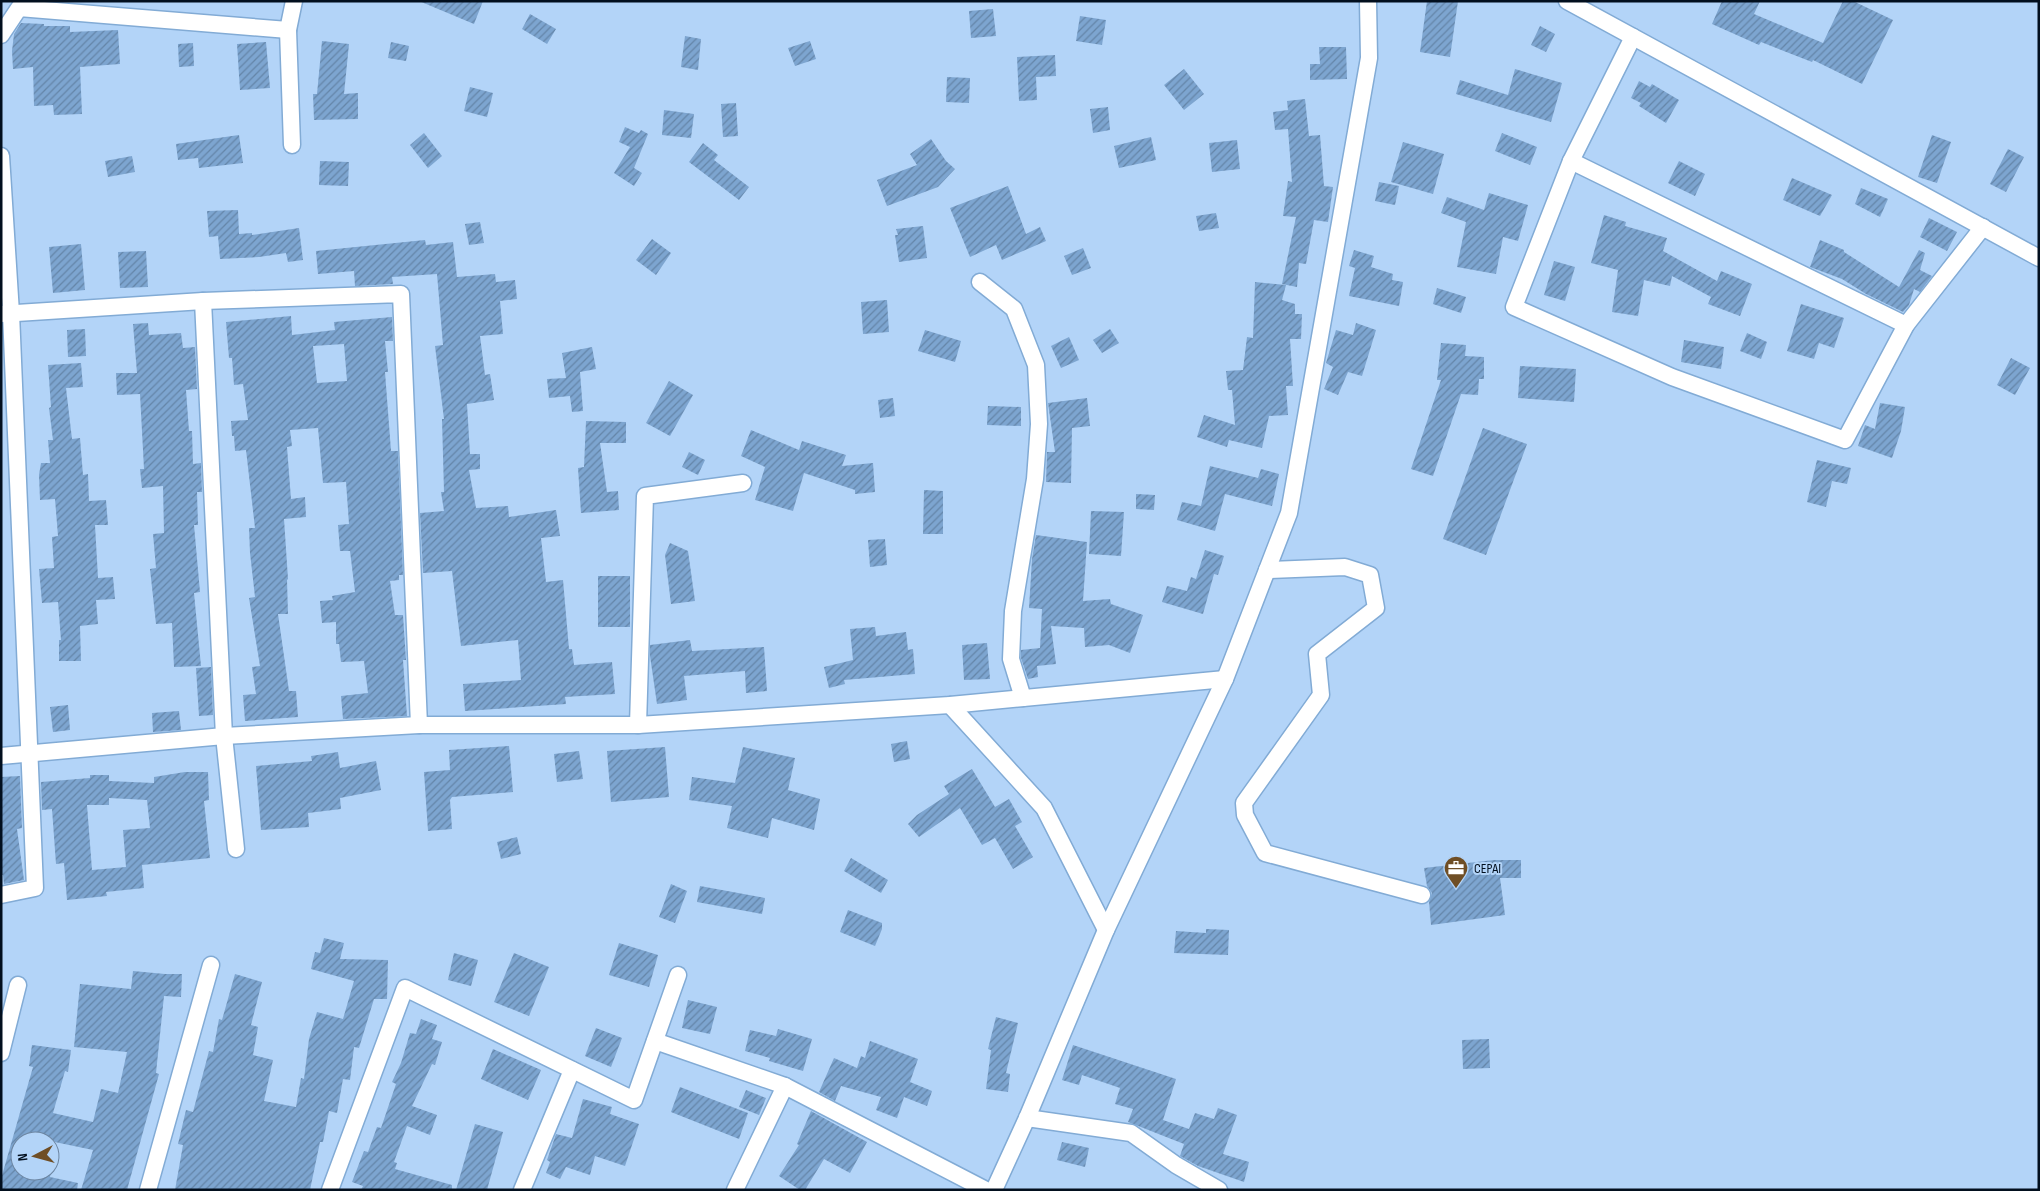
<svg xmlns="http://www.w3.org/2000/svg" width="2040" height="1191" font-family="'Sofia Sans Condensed',sans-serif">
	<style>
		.building { fill: url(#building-hatch); fill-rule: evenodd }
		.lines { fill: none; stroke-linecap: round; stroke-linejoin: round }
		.minor-casing { stroke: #82abd5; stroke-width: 19 }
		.minor { stroke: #fff; stroke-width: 16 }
		.labels { text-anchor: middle; stroke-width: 4; stroke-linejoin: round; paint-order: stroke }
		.poi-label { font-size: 14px; fill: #020f1e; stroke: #b3d4f8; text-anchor: start }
	</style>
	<defs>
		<pattern id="building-hatch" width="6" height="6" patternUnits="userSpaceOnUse" patternTransform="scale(1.25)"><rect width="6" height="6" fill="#7da5d0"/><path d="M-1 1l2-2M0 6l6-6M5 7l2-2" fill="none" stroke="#6485a8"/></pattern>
	</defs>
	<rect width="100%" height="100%" fill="#b3d4f8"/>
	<g class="building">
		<path d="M419 1H483L474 24Z"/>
		<path d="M1427 1H1458L1450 57 1420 52Z"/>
		<path d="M1722 1H1760L1754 14 1823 43 1843 1H1853L1893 20 1862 84 1813 60 1812 62 1761 42 1759 45 1712 24Z"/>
		<path d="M993 9 996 36 971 38 969 11Z"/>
		<path d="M530 14 556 29 547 44 522 29Z"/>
		<path d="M1080 16 1106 20 1102 45 1076 41Z"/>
		<path d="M21 23 44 24V26H70V32L118 30 120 64 80 67 82 114 54 115 53 105 34 106 33 67 13 69 12 51 14 34Z"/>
		<path d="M1540 26 1555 34 1546 52 1531 45Z"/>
		<path d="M685 36 701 39 698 70 681 67Z"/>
		<path d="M322 41 349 44 344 94 358 93V119L314 120 313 94H317Z"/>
		<path d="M810 41 816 59 795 66 788 48Z"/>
		<path d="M266 42 270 88 240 90 237 44Z"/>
		<path d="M391 42 409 46 406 61 388 58Z"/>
		<path d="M193 43 194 66 179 67 178 44Z"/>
		<path d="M1319 47H1346L1347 79 1310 80V64H1320Z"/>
		<path d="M1055 55 1056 76 1036 77 1037 100 1019 101 1017 57Z"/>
		<path d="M1184 69 1204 94 1184 110 1164 85Z"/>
		<path d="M1515 69 1562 83 1551 122 1456 94 1460 80 1508 95Z"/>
		<path d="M947 77 970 78 969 103 946 102Z"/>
		<path d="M1639 81 1650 87 1652 84 1679 100 1666 123 1639 106 1641 103 1631 98Z"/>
		<path d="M470 87 493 93 487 117 464 111Z"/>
		<path d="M1305 99 1309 136 1320 135 1324 186 1333 187 1328 222 1314 220 1306 264 1299 263 1297 287 1282 284 1296 217 1283 216 1288 181 1292 182 1288 129 1275 130 1273 112 1288 110 1287 101Z"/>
		<path d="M736 103 738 136 723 137 721 104Z"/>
		<path d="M1108 107 1110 130 1093 133 1090 109Z"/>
		<path d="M664 110 694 114 691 138 662 135Z"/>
		<path d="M625 127 639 133 641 130 648 134 634 168 642 173 634 186 614 173 630 147 619 142Z"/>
		<path d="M424 133 442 156 428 168 410 145Z"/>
		<path d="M1502 133 1537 147 1530 165 1495 151Z"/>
		<path d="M239 135 243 163 199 168 198 158 178 160 176 144Z"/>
		<path d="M1932 135 1951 142 1937 183 1918 177Z"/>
		<path d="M1151 137 1156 160 1119 168 1114 146Z"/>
		<path d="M931 139 946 161 955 169 938 187 887 206 877 180 917 165 910 154Z"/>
		<path d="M1237 140 1240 169 1212 172 1209 143Z"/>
		<path d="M1403 142 1444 154 1433 194 1391 182Z"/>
		<path d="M703 143 718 155 714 160 749 187 739 200 689 162Z"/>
		<path d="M2008 149 2024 157 2006 192 1990 184Z"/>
		<path d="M132 156 135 172 108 177 105 161Z"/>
		<path d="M320 161 349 162 348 186 319 185Z"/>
		<path d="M1679 161 1705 174 1695 196 1668 183Z"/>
		<path d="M1792 178 1832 195 1820 216 1783 200Z"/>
		<path d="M1379 182 1399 186 1395 205 1375 201Z"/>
		<path d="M1008 186 1026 234 1040 227 1046 241 1002 260 996 245 970 257 950 208Z"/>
		<path d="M1861 188 1888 199 1880 217 1855 204Z"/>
		<path d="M1489 193 1528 205 1518 241 1503 237 1496 274 1457 267 1466 222 1441 213 1447 197 1484 210Z"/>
		<path d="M238 210 239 234 252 233V235L299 228 303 260 288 262 286 253 259 257 220 259 218 236 209 237 207 211Z"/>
		<path d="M1216 213 1219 228 1199 231 1196 216Z"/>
		<path d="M1604 215 1626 222 1625 226 1667 238 1663 251 1717 281 1721 271 1752 284 1740 316 1708 304 1711 297 1672 276 1670 286 1644 280 1638 316 1612 312 1618 270 1591 263Z"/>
		<path d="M1929 218 1957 232 1947 251 1920 237Z"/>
		<path d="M480 222 484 243 469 245 465 224Z"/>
		<path d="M923 226 927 258 899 262 895 235H898L896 229Z"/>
		<path d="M652 239 671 253 656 275 636 260Z"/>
		<path d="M425 240 426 245 453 242 457 277 495 274 496 282 515 280 517 299 500 301 503 334 480 336 485 375 490 374 494 400 467 404 470 454H480V469L469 470 476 508 508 506 509 517 556 510 560 536 541 538 546 582 563 580 569 649H572L574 665 612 662 615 694 565 697 566 704 465 711 463 684 521 680 518 640 461 646 452 571 423 573 420 513 444 511 441 492H444L442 419H444L435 346 443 345 437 274 392 277 393 284 355 286 354 271 318 274 316 251Z"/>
		<path d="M1820 240 1844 250V252L1899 287 1919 250 1925 253 1920 270 1932 276 1920 292 1914 289 1909 305 1903 312 1866 294 1842 279 1810 267Z"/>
		<path d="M81 244 85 290 53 293 49 247Z"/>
		<path d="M1083 248 1091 268 1072 275 1064 256Z"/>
		<path d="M1354 250 1374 256 1371 267 1393 274 1392 280 1403 282 1399 306 1349 296 1355 268 1349 266Z"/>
		<path d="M146 251 148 287 120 288 118 252Z"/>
		<path d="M1554 261 1575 267 1565 301 1544 295Z"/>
		<path d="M1255 282 1286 285 1282 300 1295 304V314H1302L1301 339H1290L1293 386H1286L1288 415 1269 416 1262 448 1229 440 1227 447 1197 437 1204 415 1235 425 1232 390H1228L1226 371 1243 370 1247 337 1253 338Z"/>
		<path d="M1437 288 1466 297 1461 313 1433 304Z"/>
		<path d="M887 300 889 332 863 334 861 302Z"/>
		<path d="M1801 304 1844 318 1834 348 1819 343 1814 359 1787 351Z"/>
		<path d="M291 316 292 335 335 330 334 322 392 317 393 341H385L388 372H385L391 451H398L403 575H399V580L390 581 395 615H403L406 660H403L407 716 343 719 341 696 368 693 364 661 341 662 339 644H336V622L322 623 320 601 333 600 332 596 355 592 350 551H340L338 525 349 524 346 482 323 483 318 428 290 430 292 446 287 447 291 499 305 497 306 517 284 519 288 579 287 580 288 614H278L289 691H296L298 717 245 721 243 695 256 694 252 667 260 666 249 598 255 597 250 553 249 528H255L246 450 235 451 234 436H232L231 421 248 420 243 384 234 385 232 358H229L226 322ZM344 344 347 381 317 383 313 346Z"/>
		<path d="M148 323 149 335 181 333 183 348 195 347 197 389 186 390 189 431H192L193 464 201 463 202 492H197L198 525H194L200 592 194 593 201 666 174 667 172 623 156 624 150 569 156 568 153 534 164 533 163 486 142 488 140 469H144L140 394 117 395 116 373H137L133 324Z"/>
		<path d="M1356 323 1376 330 1362 376 1348 372 1338 395 1324 389 1333 367 1326 363 1336 330 1353 335Z"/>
		<path d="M85 329 86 356 68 357 67 330Z"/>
		<path d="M1110 329 1119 343 1102 353 1093 340Z"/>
		<path d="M925 330 961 341 955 362 918 351Z"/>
		<path d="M1747 333 1767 342 1761 359 1740 351Z"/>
		<path d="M1069 337 1079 360 1061 368 1051 346Z"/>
		<path d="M1684 340 1724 347 1721 369 1681 362Z"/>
		<path d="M1441 343 1466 345 1465 356 1484 357V379H1479L1478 395 1461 394 1433 476 1411 469 1441 380H1437Z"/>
		<path d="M592 347 596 369 580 372 583 411 572 412 570 396 549 398 547 379 566 378 562 353Z"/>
		<path d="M2011 358 2030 368 2015 395 1997 385Z"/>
		<path d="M81 363 83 387 66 388 72 439 80 438 83 475 88 474 89 501 106 500 108 525H95L98 578 113 577 115 599 96 600 98 624 80 626 81 661H59V640H61L58 602 42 603 39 569 54 568 52 537 58 536 55 499 40 500 39 475 41 463H50L48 440H53L49 408 51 407 48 365Z"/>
		<path d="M1520 366 1576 369 1574 402 1518 398Z"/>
		<path d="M669 381 693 395 670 436 646 423Z"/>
		<path d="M893 398 895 416 880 418 878 400Z"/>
		<path d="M1087 398 1090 426 1072 428 1071 483 1046 482 1047 452H1055L1048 403Z"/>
		<path d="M1880 403 1905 407 1901 431 1892 458 1858 446 1865 425 1875 429Z"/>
		<path d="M988 406 1021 407V426L987 425Z"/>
		<path d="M586 421 626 422V443H600L607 492 618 491 619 510 581 513 578 468 584 467Z"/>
		<path d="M1483 428 1527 444 1486 555 1443 539Z"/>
		<path d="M751 430 799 450 802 441 846 455 842 466 873 463 875 492 855 494V490L804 473 793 511 755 500 765 467 741 456Z"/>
		<path d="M689 452 705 460 698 475 682 467Z"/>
		<path d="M1817 460 1851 468 1847 484 1832 481 1826 507 1807 502Z"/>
		<path d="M1210 466 1258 478 1261 469 1279 474 1272 506 1225 494 1215 531 1177 520 1182 502 1201 506Z"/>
		<path d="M924 490 943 491V534H923Z"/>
		<path d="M1136 494 1155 495 1154 510 1136 509Z"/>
		<path d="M1091 511 1124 512 1121 556 1089 554Z"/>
		<path d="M1036 535 1087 542 1083 601 1110 599 1111 604 1143 615 1130 653 1109 645 1085 647 1084 628 1051 626 1056 664 1037 666 1038 677 1028 679 1021 658V650L1040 648 1042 609 1029 608 1032 559Z"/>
		<path d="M885 539 887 565 870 567 868 540Z"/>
		<path d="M670 543 688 551 695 601 671 604 665 555Z"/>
		<path d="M1205 550 1224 556 1218 575 1214 574 1203 614 1162 602 1167 586 1187 591 1191 577 1196 579Z"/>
		<rect x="598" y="576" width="32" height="51"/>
		<path d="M875 627 876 636 906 632 908 650 913 649 915 674 844 680 845 684 829 688 824 667 853 660 850 629Z"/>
		<path d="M690 640 692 651 764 647 767 691 746 693 745 671 684 676 687 700 657 704 650 656V645Z"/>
		<path d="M987 643 990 679 964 680 962 645Z"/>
		<path d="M211 667 213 715 199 716 196 668Z"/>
		<path d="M68 705 70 730 53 732 50 707Z"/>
		<path d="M179 711 181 730 153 732 152 713Z"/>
		<path d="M907 741 910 759 894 762 891 744Z"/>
		<path d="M509 746 513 792 452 797 450 800 452 829 428 831 424 772 450 770 449 750Z"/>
		<path d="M665 747 669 797 611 802 607 751Z"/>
		<path d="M743 747 795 758 788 790 820 799 814 830 772 818 768 838 727 828 732 806 689 800 692 777 735 783Z"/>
		<path d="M579 751 583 779 557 782 554 754Z"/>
		<path d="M338 752 340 768 376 761 381 790 340 798 341 809 308 813 309 827 261 830 256 766 312 761 311 756Z"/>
		<path d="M972 769 995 807 1009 799 1022 822 1015 826 1033 857 1013 869 995 838 982 845 960 808 919 837 908 824 917 815 949 794 944 786Z"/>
		<path d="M185 772H208L209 800 204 801 210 858 142 865 144 888 106 892 107 896 67 900 64 863 56 864 52 809 42 810 41 782 90 778V775H109V781L154 783V777ZM109 798 147 800 150 828 123 830 126 867 92 870 87 805H109Z"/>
		<path d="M20 776 22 828 17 829 24 880 4 884 3 875H1V777Z"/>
		<path d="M517 837 521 854 501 859 497 842Z"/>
		<path d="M851 858 888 880 881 893 844 871Z"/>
		<path d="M1494 860H1521V878H1500L1505 915 1431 925 1429 902 1432 893 1427 886 1424 868Z"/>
		<path d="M671 884 687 891 675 923 659 917Z"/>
		<path d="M700 886 765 898 762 914 697 902Z"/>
		<path d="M848 910 882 923V929L875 946 840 932Z"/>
		<path d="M1206 929 1229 930 1228 955 1174 953 1176 931 1206 933Z"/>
		<path d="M324 938 344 943 340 959 388 960 387 999H374L359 1048 354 1047 350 1080 343 1079 337 1113 329 1111 323 1142H320L310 1190H175L183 1145 178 1144 186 1110 193 1112 209 1051 213 1052 219 1019 222 1020 235 974 262 982 251 1025 258 1027 253 1055 273 1060 264 1101 296 1107 301 1078 304 1079 309 1039 317 1012 343 1019 354 981 311 969 315 952 320 953Z"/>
		<path d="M619 943 658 955 649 987 609 975Z"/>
		<path d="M454 953 478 960 471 986 448 980Z"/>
		<path d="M514 953 549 967 529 1016 494 1002Z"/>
		<path d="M133 971 165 974H182L181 997 164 996 156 1073 159 1074 127 1190H81L93 1150 50 1141H20V1171H51L50 1177 78 1183 77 1190H1V1179L33 1067 29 1066 32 1045 71 1050 68 1072 65 1071 53 1113 93 1122 101 1089 118 1093 127 1052 74 1047 80 984 131 989Z"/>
		<path d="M688 1000 717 1007 710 1034 682 1028Z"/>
		<path d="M996 1017 1018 1023 1006 1073 1010 1074 1008 1092 986 1089 991 1050 988 1049Z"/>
		<path d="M421 1019 437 1025 432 1039 442 1042 435 1065 432 1064 412 1106 437 1115 430 1135 407 1126 394 1162 397 1163 395 1169 452 1185V1190H361L363 1186 352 1182 364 1151 368 1152 377 1127 381 1128 396 1084 392 1082 401 1063 410 1033 416 1034Z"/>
		<path d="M596 1028 622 1038 611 1067 585 1056Z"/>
		<path d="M778 1029 812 1039 803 1071 769 1061 770 1058 745 1051 750 1030 776 1036Z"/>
		<path d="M1489 1039 1490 1068 1463 1069 1462 1040Z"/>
		<path d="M870 1041 918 1059 910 1082 932 1091 927 1106 904 1097 897 1118 876 1110 881 1097 841 1086 835 1101 819 1092 834 1058 857 1068 861 1056 865 1058Z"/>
		<path d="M1073 1045 1176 1079 1163 1120 1189 1129 1195 1113 1214 1119 1218 1108 1237 1115 1223 1154 1249 1162 1244 1182 1198 1166 1180 1156 1184 1144 1128 1122 1133 1109 1115 1104 1120 1088 1082 1075 1079 1085 1062 1080Z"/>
		<path d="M493 1049 541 1070 528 1100 481 1079Z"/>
		<path d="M680 1087 748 1113 739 1139 671 1112Z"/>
		<path d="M746 1090 766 1098 759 1115 739 1107Z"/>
		<path d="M583 1099 612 1107 610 1114 639 1124 625 1166 595 1156 590 1175 566 1167 560 1179 546 1173 550 1162 547 1160 556 1134 572 1138Z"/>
		<path d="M811 1111 867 1142 850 1173 824 1159 805 1190H800L779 1176 799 1145 797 1144Z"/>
		<path d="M475 1124 503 1132 487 1190H456Z"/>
		<path d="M1062 1142 1089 1148 1085 1167 1057 1160Z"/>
	</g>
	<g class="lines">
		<defs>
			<g id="minor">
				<path d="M1567 1 2039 258"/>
				<path d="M288 30 292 145"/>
				<path d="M1 35 19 8 288 30 294 1"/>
				<path d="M1633 37 1571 161 1514 307 1672 377 1845 440 1906 325 1983 227"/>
				<path d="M1 156 11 313 35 888 1 895"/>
				<path d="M1571 161 1906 325"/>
				<path d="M980 282 1014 309 1036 365 1039 424 1035 479 1013 611 1011 659 1023 698"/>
				<path d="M203 301 224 736 236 849"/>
				<path d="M1 314 203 301 401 294 419 725"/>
				<path d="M1267 570 1345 567 1370 575 1376 608 1317 654 1321 695 1244 803 1245 815 1265 853 1422 895"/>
				<path d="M950 705 1044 808 1106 930"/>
				<path d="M638 725 645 496 743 483"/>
				<path d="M1 756 224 736 419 725H638L950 705 1225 679"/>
				<path d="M655 1041 785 1086 986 1190"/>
				<path d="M1 1053 18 985"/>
				<path d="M1027 1118 1131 1133 1176 1165 1219 1190"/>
				<path d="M148 1190 211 965"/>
				<path d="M330 1190 405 988 634 1100 678 975"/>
				<path d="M522 1190 572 1070"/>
				<path d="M735 1190 785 1086"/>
				<path d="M994 1190 1027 1118 1106 930 1225 679 1289 513 1369 58 1368 1"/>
			</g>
		</defs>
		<use href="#minor" class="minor-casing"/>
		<use href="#minor" class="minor"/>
	</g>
	<defs>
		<symbol id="office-pin" viewBox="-11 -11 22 30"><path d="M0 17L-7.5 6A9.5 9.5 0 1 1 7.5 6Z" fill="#6f4e25" stroke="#b3d4f8"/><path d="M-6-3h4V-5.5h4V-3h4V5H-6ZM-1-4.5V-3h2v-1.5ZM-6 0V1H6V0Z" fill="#fff"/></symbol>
	</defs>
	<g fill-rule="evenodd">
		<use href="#office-pin" x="1442" y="854" width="28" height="38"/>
	</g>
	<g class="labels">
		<g class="poi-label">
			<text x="1474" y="873">CEPAI</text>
		</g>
	</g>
	<rect width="2040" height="1191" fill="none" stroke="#020f1e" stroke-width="5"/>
	<g transform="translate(35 1156) rotate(264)"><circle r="24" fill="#b3d4f8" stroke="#6c85a1"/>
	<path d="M0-4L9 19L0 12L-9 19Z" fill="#6f4e25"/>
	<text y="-8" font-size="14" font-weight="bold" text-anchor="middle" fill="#020f1e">N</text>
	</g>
</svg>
